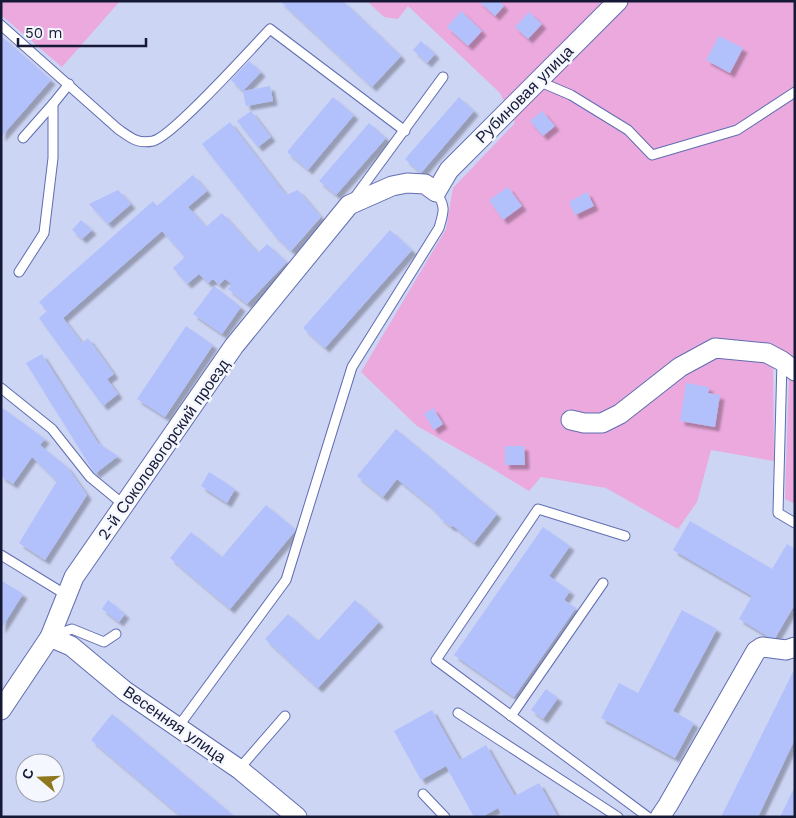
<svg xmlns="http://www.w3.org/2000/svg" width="796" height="818" font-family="'Work Sans',sans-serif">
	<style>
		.green { fill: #eba9dd }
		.building { fill: #b2c0fb; filter: url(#shadow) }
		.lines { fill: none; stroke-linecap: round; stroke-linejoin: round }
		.lane-casing { stroke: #606db1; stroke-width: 11 }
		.street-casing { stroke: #606db1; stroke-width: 21 }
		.lane { stroke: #fff; stroke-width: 9 }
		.street { stroke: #fff; stroke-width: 19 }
		.labels { text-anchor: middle; stroke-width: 5; stroke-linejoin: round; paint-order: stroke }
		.street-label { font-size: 16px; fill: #151935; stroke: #f5f7ff }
	</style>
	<defs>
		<filter id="shadow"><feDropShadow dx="4.5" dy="4.5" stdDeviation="1" flood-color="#0004"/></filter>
	</defs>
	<rect width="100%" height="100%" fill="#cdd5f4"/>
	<g class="green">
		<path d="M1 1H120L62 67 1 15Z"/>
		<path d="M367 1H795V364L773 365 774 461 711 450 697 502 678 529 606 488 541 477 529 491 488 466 417 426 361 372 446 229 453 188 515 123 500 93 408 6 398 19 384 17Z"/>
		<path d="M789 376 795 380V504L785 499Z"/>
	</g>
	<g class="building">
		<path d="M280 1H343L401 56 372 87Z"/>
		<path d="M479 1H499L504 6 495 16Z"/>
		<path d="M461 11 482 31 468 46 447 27Z"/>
		<path d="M529 12 542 24 528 39 515 27Z"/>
		<path d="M1 36 51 80 1 137Z"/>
		<path d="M719 36 743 48 730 73 706 60Z"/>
		<path d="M421 41 435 54 427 63 413 50Z"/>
		<path d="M249 61 261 72 243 91 231 80Z"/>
		<path d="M270 86 273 101 246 106 243 91Z"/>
		<path d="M333 97 354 115 308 170 287 152Z"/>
		<path d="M459 97 474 111 421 173 405 159Z"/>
		<path d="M251 111 271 137 258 147 237 121Z"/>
		<path d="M542 111 555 126 543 136 530 121Z"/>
		<path d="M230 122 286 195 298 190 321 217 291 251 275 236 202 144Z"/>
		<path d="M369 123 386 138 336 195 319 181Z"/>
		<path d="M193 175 207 191 188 207 206 227 222 213 258 253 267 244 287 262 247 304 228 289 232 284 225 279 219 285 213 279 208 283 199 274 187 284 173 268 185 257 162 231 63 318 82 343 88 338 114 374 107 379 118 394 103 406 39 318 47 311 39 302 153 201 157 206Z"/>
		<path d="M508 187 522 206 503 220 489 200Z"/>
		<path d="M118 190 131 204 108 224 89 204Z"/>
		<path d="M587 192 594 206 575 215 569 202Z"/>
		<path d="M81 220 92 230 82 239 72 230Z"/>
		<path d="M390 230 412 250 325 348 303 328Z"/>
		<path d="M214 286 241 307 222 334 193 314Z"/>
		<path d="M186 326 213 345 165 417 137 399Z"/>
		<path d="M42 354 98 443 118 456 95 474 26 363Z"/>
		<path d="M686 383 709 387 708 393 720 395 715 427 680 421Z"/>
		<path d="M1 407 45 439 40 445 67 467 87 495 45 560 19 543 57 481 32 457 13 484 1 476Z"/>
		<path d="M433 408 443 424 434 430 424 414Z"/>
		<path d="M396 429 497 514 474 543 453 526 451 527 439 517 440 516 428 504 397 479 383 497 357 476Z"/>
		<path d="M505 446H524L525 465H505Z"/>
		<path d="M209 472 235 489 227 503 201 486Z"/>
		<path d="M266 505 296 530 230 609 170 558 191 532 222 557Z"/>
		<path d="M690 521 772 569 787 544 795 549V604L774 640 739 619 752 596 673 550Z"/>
		<path d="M543 527 570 546 549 576 570 591 564 600 576 608 514 697 454 655Z"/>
		<path d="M2 581 23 594 1 629V582Z"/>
		<path d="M108 600 125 614 119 622 102 609Z"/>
		<path d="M355 600 379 622 318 688 265 639 288 614 318 641Z"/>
		<path d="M682 610 717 629 673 711 694 723 675 758 601 718 619 683 638 693Z"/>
		<path d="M795 668V739L758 817H721Z"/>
		<path d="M546 689 558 698 543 719 531 710Z"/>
		<path d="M432 710 460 760 486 745 515 796 539 783 558 817H503L498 808 482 817H474L446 766 421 780 394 731Z"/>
		<path d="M112 714 235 817H182L91 740Z"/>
		<path d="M795 786V817H780Z"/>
	</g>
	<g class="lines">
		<defs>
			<g id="lane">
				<path d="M1 25 118 129C131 138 137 144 153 141 172 137 252 48 270 29L405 131"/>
				<path d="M538 81 571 95 628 130 652 155 737 130 795 92"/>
				<path d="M23 138 53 104 69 84"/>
				<path d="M355 197 443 77"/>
				<path d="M19 272 44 233 53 158V104"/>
				<path d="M782 361 778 513 795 523"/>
				<path d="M1 388 52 429 90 477 124 505"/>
				<path d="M625 536 538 509 436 660 648 817"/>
				<path d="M1 555 68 596"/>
				<path d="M52 636 72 629 104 642 116 634"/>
				<path d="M458 713 618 817"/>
				<path d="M511 716 603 583"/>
				<path d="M178 727 286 580 352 367 439 228C444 211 446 207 436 192"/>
				<path d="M239 769 285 716"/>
				<path d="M423 794 445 817"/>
			</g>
			<g id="street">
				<path d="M571 420 584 423H602L620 414 680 367 715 348 767 353 782 361 795 371"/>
				<path d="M50 637 71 646 125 691 239 769 297 817"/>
				<path d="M1 710 50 637 74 577 124 505 234 346 349 205 392 186 407 183 425 184 436 192 449 170 618 1"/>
				<path d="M660 817 668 805 756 651 762 647 786 650 795 647"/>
			</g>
		</defs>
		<use href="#lane" class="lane-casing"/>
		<use href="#street" class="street-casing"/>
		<use href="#lane" class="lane"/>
		<use href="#street" class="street"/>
	</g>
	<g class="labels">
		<g class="street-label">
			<text transform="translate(524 94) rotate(-45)" y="6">Рубиновая улица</text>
			<text transform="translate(163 449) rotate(-55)" y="6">2-й Соколовогорский проезд</text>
			<text transform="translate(175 724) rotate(35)" y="6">Весенняя улица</text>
		</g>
	</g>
	<rect width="796" height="818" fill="none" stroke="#151935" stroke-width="5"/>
	<g transform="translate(40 778) rotate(289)"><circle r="24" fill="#f5f7ff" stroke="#9b9eae"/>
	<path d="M0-4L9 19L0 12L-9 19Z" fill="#8e771c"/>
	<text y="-8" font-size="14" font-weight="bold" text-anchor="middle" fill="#151935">С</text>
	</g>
	<path d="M18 38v8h128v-8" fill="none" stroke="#151935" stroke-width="2.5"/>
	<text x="25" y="38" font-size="15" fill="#151935" stroke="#f5f7ff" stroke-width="4" paint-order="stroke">50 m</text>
</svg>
